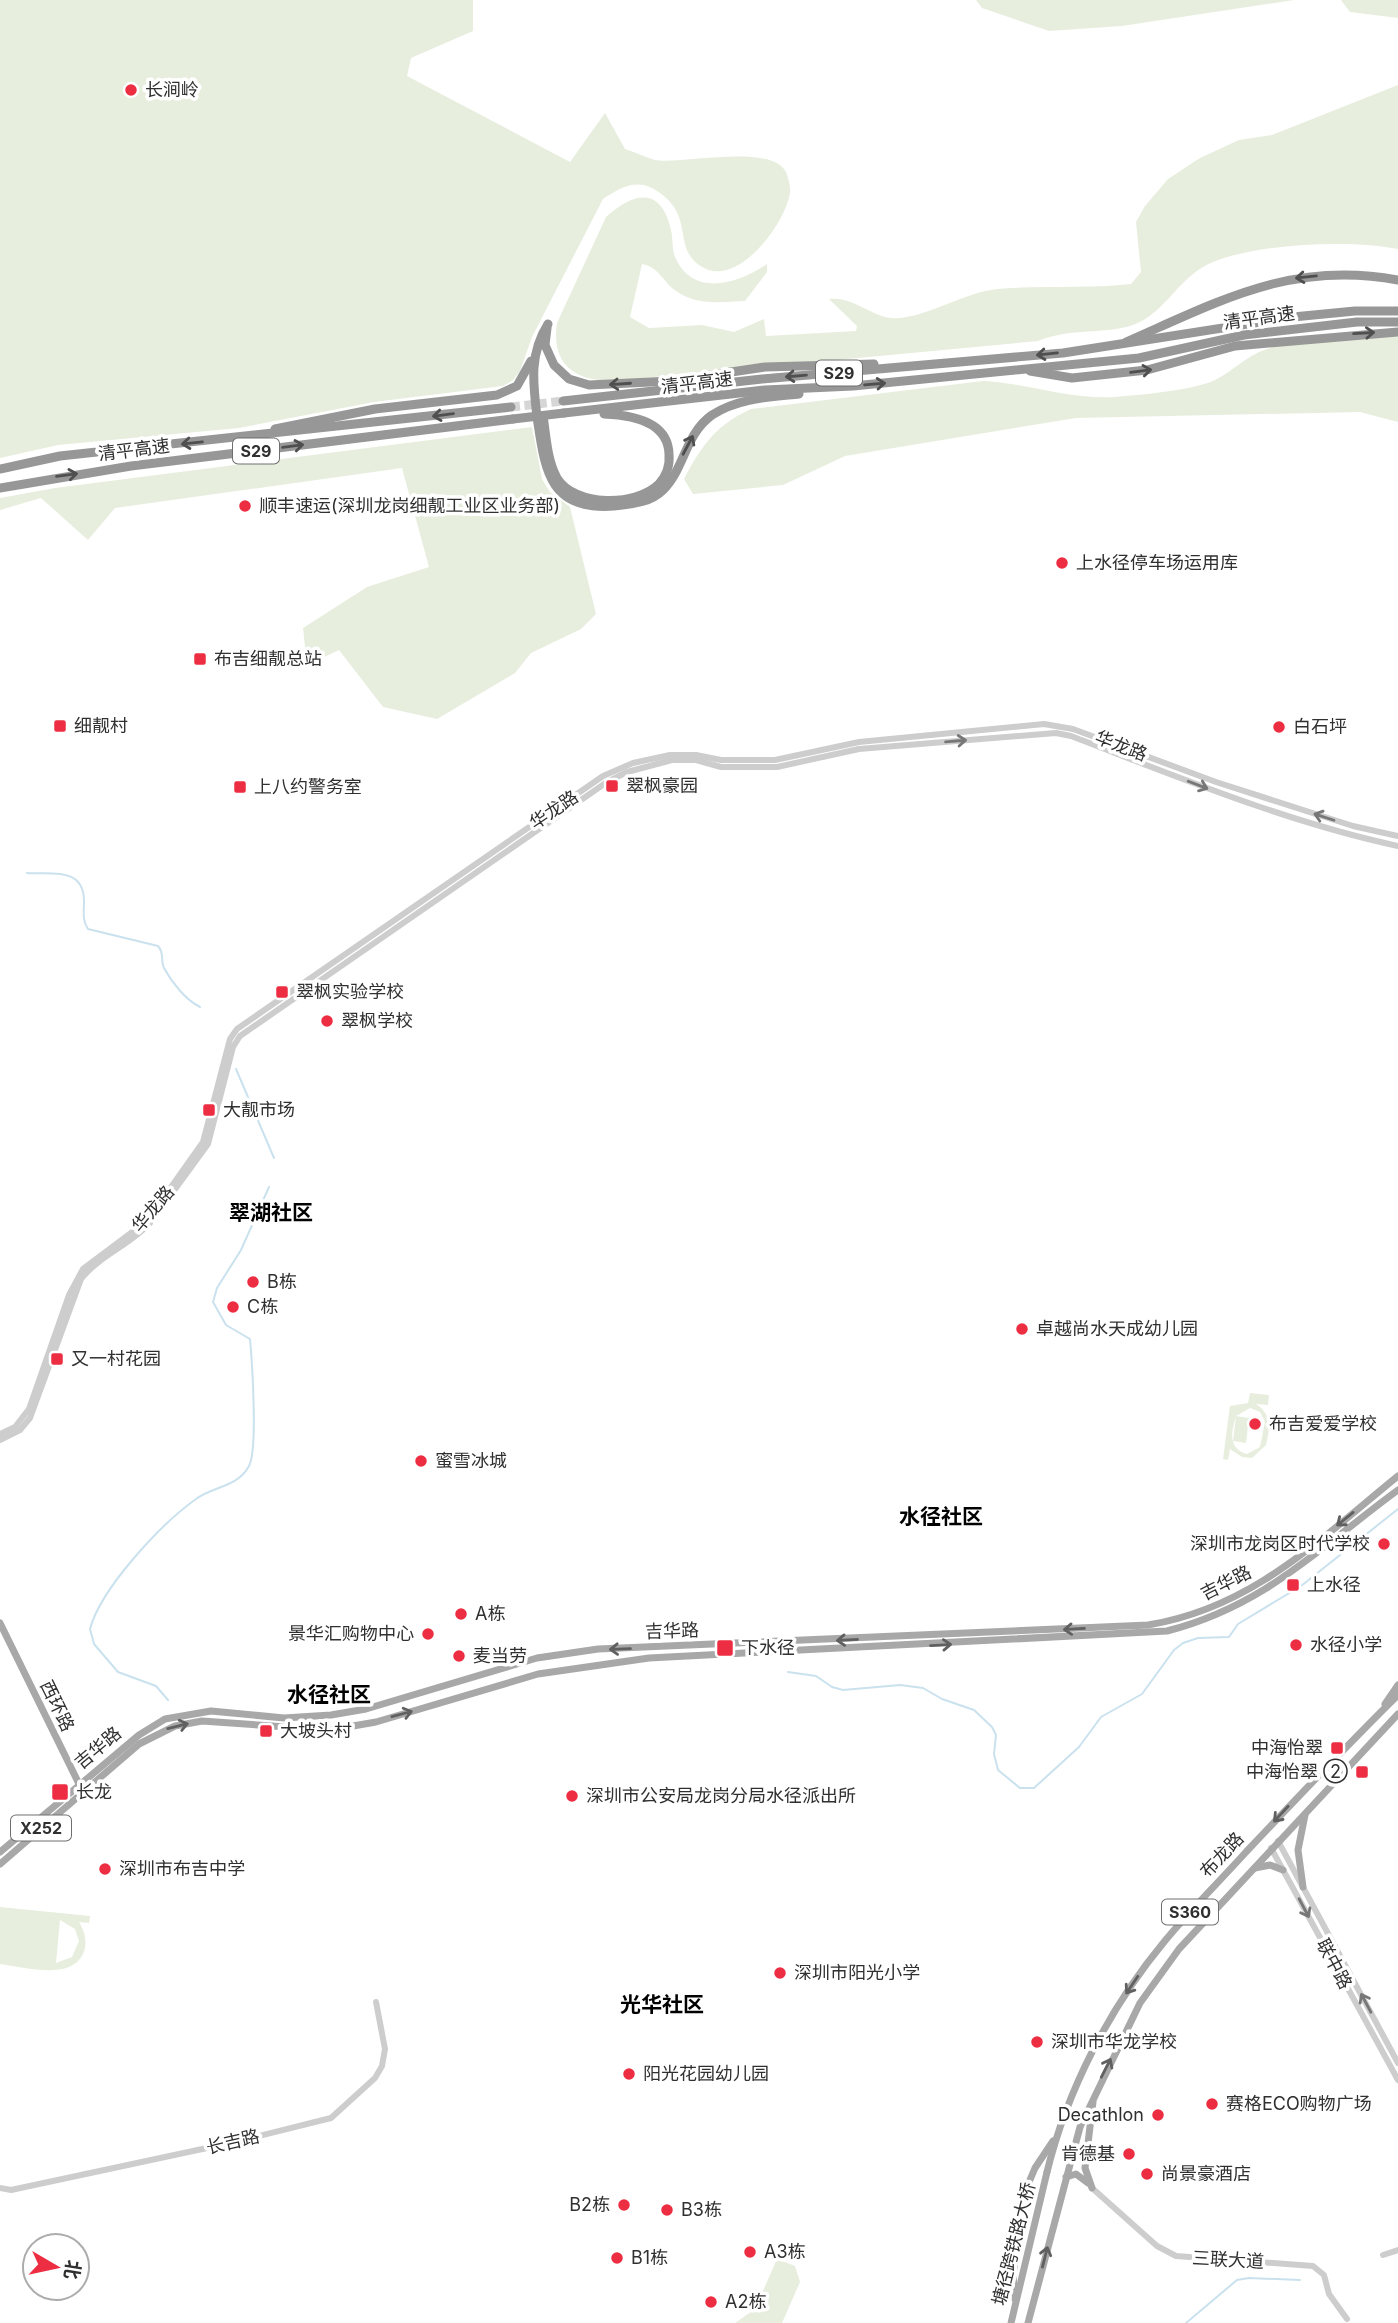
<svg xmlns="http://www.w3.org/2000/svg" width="1398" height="2323" font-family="Inter,'Noto Sans SC',sans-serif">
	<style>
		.green { fill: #e7eede; fill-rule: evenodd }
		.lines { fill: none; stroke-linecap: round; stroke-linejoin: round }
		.stream { stroke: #cae1ee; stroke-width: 2 }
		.highway-tunnel { stroke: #d6d6d6; stroke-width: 9; stroke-dasharray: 9 4.5; stroke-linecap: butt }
		.minor { stroke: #cdcdcd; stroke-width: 6 }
		.major { stroke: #a8a8a8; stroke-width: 7 }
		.highway { stroke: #979797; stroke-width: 9 }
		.major-bridge { stroke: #a8a8a8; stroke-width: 7 }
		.highway-bridge { stroke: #979797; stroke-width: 9 }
		.oneway { stroke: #4f4f4f }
		.oneway2 { stroke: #777 }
		.oneway3 { stroke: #606060 }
		.poi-dot { fill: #ec2d42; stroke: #fff; stroke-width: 2.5 }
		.labels { text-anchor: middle; stroke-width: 7; stroke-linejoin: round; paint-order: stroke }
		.shield { fill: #fff; stroke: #6e6e6e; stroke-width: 2 }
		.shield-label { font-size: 16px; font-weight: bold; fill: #303030 }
		.poi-label { font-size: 18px; fill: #303030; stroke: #fff; text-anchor: start }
		.street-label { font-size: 18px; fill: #303030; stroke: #fff }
		.quarter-label { font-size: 21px; font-weight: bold; fill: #000; stroke: #fff }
	</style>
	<rect width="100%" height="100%" fill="#fff"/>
	<g class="green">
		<path d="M0 0H473V31L411 58 407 76 570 162 605 113 625 149C634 152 645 157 655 160 683 165 782 140 788 178 789 182 791 189 790 193 785 225 735 292 699 265 671 244 697 213 652 188 634 179 618 189 603 199L532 337 520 371 513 380 503 386 374 402 239 428 58 445 0 458Z"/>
		<path d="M976 0H1294L1122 26 1049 31 982 8Z"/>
		<path d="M1341 0H1398V18L1350 12Z"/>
		<path d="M1398 85V249C1352 239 1244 243 1203 267 1177 282 1162 315 1133 325 1103 335 1073 327 1038 341L612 381C573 381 551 363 557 323L606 217C634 192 661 186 671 230 673 239 672 249 675 257 693 298 738 284 767 264V272L745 301C721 302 697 306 676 291 663 282 659 267 642 264L630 317 649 328 702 325 734 332 764 319 766 336 856 331 857 326 829 299C856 296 874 321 900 318 934 314 963 293 997 289 1041 285 1087 289 1131 284L1141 272 1136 222 1145 206 1168 179 1200 158 1239 140 1272 135Z"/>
		<path d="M1398 336V422L1360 412 1076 418 845 456 783 485 693 494 684 479C701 446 717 424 751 409L983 381C1027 383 1071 400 1115 397 1138 395 1196 390 1215 380 1235 370 1248 354 1270 348 1311 337 1356 339 1398 336Z"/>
		<path d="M532 427 542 479 550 492 570 507 596 614 581 629 531 653 515 673 437 719 383 707 339 650 307 665 303 628 367 587 429 567 402 468 115 508 88 540 41 498 0 510V498L55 488Z"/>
		<path d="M1250 1393 1269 1395 1268 1405 1256 1404C1272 1414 1270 1429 1266 1445L1252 1458 1242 1457 1230 1449 1228 1460 1223 1459 1230 1406 1248 1403ZM1250 1408 1260 1412 1265 1422 1260 1447 1247 1454C1228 1449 1231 1431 1236 1417L1233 1441 1246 1443 1249 1418 1236 1416Z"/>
		<path d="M0 1907 90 1916 89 1923 79 1922C85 1932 88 1943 83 1954 70 1981 24 1967 0 1964ZM60 1920 75 1929 79 1941 72 1957 56 1963Z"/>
		<path d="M777 2259 795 2266 800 2282 782 2323H735L755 2309Z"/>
	</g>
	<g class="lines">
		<g class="stream">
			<path d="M27 873C50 875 84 866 84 901 84 912 82 920 88 929L158 946C165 954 160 960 164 968 172 983 186 1000 200 1007"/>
			<path d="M236 1069 274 1158"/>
			<path d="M788 1672 816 1676 832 1687 843 1690 900 1685 923 1688 942 1699 974 1710 992 1727 996 1735 994 1754 998 1770 1020 1788H1034L1079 1747 1101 1717 1142 1694 1174 1650 1183 1643 1198 1638 1229 1637 1238 1624 1301 1586 1398 1509"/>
			<path d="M168 1700 156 1686 118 1672 94 1644 90 1629C101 1588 161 1524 196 1499 213 1486 237 1488 249 1466 258 1449 252 1361 250 1339L226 1325 213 1302 217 1288 241 1250 269 1187"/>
			<path d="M1186 2323 1237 2280 1249 2278 1300 2280"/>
		</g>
		<path class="highway-tunnel" d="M511 407 563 401"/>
		<g class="minor">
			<path d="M173 1192 208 1144 233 1047 240 1036 607 782 627 772 672 760H696L721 767H777L859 749 1056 733 1071 736C1178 777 1286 822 1398 846"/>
			<path d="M0 1434 15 1427 29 1409 69 1295 83 1269 147 1221 203 1142 230 1039 237 1029 603 776 633 763 670 755H696L721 760H775L859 742 1044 724 1073 729 1216 782 1353 826 1398 836"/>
			<path d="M0 1440 20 1430 30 1418 81 1279C99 1256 130 1245 150 1223"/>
			<path d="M1278 1841 1398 2063"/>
			<path d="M1271 1848 1398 2080"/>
			<path d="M0 2188 11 2190 235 2142 331 2118 375 2078 382 2066 385 2049 376 2002"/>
			<path d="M1092 2188 1157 2246 1176 2256 1313 2266 1324 2275 1329 2294 1347 2319"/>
			<path d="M1383 2255 1398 2250"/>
		</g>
		<g class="major">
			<path d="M0 1623 81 1788"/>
			<path d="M1385 1704 1398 1685"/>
			<path d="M0 1852 139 1735 165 1719 211 1711 284 1718 331 1715 366 1709 537 1658 598 1649 1148 1625C1252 1608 1319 1540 1398 1476"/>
			<path d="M0 1864 139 1744 175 1726 202 1721 330 1730 376 1722 538 1674 649 1658 1167 1631C1265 1606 1320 1547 1398 1490"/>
			<path d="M1255 1868 1270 1865 1283 1870"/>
			<path d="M1303 1887 1298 1850 1305 1815"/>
			<path d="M1047 2172C1067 2090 1110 2007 1164 1942 1190 1910 1219 1882 1246 1852 1296 1799 1346 1746 1398 1695"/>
			<path d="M1066 2177 1076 2174 1088 2183"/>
			<path d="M1092 2188 1085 2168 1093 2102"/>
			<path d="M1015 2299 1013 2275 1027 2187 1035 2168 1053 2141"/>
			<path d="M1028 2323 1080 2127 1140 2003 1179 1949 1398 1714"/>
		</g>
		<g class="highway">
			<path d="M548 324C529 354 533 383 537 417 545 469 548 511 614 506 631 504 650 503 663 490 685 468 685 434 712 415 738 398 770 397 799 394"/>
			<path d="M547 328 545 345 554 365 569 379 589 385 671 381 765 367 874 364"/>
			<path d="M1126 342C1220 301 1292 260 1398 280"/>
			<path d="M1030 371 1072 378 1147 370 1235 346 1398 332"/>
			<path d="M563 401 762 379 1063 353 1293 317 1355 311H1398"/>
			<path d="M564 413 765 390 853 386 1139 358 1244 335 1357 322H1398"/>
			<path d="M543 416C546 435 547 460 557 478 575 507 636 507 659 484 666 476 670 465 669 454 668 421 631 415 604 414"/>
			<path d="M275 429 375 409 497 395 517 386 531 361"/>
			<path d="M0 469 60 456 511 407"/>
			<path d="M0 488 131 466 513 419"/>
		</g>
		<path class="major-bridge" d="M1011 2323 1047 2172"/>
		<path class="highway-bridge" d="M513 419 564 413"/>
	</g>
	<defs><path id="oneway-shaft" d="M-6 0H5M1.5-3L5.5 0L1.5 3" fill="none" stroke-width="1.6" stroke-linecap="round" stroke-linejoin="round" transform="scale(1.75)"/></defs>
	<g class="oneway">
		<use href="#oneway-shaft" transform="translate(1306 277) rotate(174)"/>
		<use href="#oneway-shaft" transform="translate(1364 333) rotate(-3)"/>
		<use href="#oneway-shaft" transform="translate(1047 354) rotate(174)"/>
		<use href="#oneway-shaft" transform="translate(1141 371) rotate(-7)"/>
		<use href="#oneway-shaft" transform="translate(796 376) rotate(175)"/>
		<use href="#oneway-shaft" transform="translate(620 384) rotate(176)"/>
		<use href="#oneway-shaft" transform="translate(875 384) rotate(-5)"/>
		<use href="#oneway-shaft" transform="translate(443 415) rotate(173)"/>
		<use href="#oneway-shaft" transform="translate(192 443) rotate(174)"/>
		<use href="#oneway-shaft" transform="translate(688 445) rotate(-62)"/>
		<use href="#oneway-shaft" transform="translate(293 446) rotate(-7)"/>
		<use href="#oneway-shaft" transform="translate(67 475) rotate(-8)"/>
	</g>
	<g class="oneway2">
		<use href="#oneway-shaft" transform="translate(956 741) rotate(-5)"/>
		<use href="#oneway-shaft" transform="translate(1198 785) rotate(21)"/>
		<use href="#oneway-shaft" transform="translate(1324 817) rotate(-162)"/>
		<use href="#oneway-shaft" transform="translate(1304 1908) rotate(62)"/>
		<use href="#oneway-shaft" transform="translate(1366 2003) rotate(-118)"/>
	</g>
	<g class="oneway3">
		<use href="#oneway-shaft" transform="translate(1345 1519) rotate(141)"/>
		<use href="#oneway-shaft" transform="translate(1074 1629) rotate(177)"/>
		<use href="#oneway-shaft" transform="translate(847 1640) rotate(177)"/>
		<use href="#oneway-shaft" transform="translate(941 1645) rotate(-3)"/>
		<use href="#oneway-shaft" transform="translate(620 1649) rotate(178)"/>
		<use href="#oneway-shaft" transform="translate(402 1714) rotate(-15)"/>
		<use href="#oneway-shaft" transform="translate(178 1726) rotate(-14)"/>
		<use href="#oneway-shaft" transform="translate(1281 1814) rotate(133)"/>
		<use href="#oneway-shaft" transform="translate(1132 1985) rotate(124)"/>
		<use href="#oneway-shaft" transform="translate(1106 2068) rotate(-63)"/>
		<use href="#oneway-shaft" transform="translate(1045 2257) rotate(-76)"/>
	</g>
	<g class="poi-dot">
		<circle cx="131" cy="90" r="7"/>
		<circle cx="245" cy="506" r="7"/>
		<circle cx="1062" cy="563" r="7"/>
		<rect x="193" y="652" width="14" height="14" rx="3.5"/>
		<rect x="53" y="719" width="14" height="14" rx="3.5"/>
		<circle cx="1279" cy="727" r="7"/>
		<rect x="605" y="779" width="14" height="14" rx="3.5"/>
		<rect x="233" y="780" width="14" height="14" rx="3.5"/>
		<rect x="275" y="985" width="14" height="14" rx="3.5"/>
		<circle cx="327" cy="1021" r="7"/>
		<rect x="202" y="1103" width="14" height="14" rx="3.5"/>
		<circle cx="253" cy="1282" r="7"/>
		<circle cx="233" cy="1307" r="7"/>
		<circle cx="1022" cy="1329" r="7"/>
		<rect x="50" y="1352" width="14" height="14" rx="3.5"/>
		<circle cx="1255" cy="1424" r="7"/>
		<circle cx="421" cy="1461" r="7"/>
		<circle cx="1384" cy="1544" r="7"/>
		<rect x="1286" y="1578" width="14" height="14" rx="3.5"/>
		<circle cx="461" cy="1614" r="7"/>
		<circle cx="428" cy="1634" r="7"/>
		<circle cx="1296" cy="1645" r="7"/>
		<rect x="716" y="1639" width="18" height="18" rx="3.5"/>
		<circle cx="459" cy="1656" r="7"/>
		<rect x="259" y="1724" width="14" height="14" rx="3.5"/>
		<rect x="1330" y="1741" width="14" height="14" rx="3.5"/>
		<rect x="1355" y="1765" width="14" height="14" rx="3.5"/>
		<rect x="51" y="1783" width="18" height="18" rx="3.5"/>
		<circle cx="572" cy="1796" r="7"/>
		<circle cx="105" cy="1869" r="7"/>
		<circle cx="780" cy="1973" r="7"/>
		<circle cx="1037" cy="2042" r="7"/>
		<circle cx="629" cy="2074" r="7"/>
		<circle cx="1212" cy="2104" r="7"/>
		<circle cx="1158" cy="2115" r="7"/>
		<circle cx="1129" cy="2154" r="7"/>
		<circle cx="1147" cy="2174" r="7"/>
		<circle cx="624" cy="2205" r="7"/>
		<circle cx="667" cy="2210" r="7"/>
		<circle cx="750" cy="2252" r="7"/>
		<circle cx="617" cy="2258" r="7"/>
		<circle cx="711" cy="2302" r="7"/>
	</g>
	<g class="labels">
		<g class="shield">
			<rect x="816" y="360.5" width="46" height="25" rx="5"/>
			<rect x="233" y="438.5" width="46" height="25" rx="5"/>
			<rect x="11" y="1815.5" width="60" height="25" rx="5"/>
			<rect x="1162" y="1899.5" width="56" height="25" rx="5"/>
		</g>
		<g class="shield-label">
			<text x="839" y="379">S29</text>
			<text x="256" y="457">S29</text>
			<text x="41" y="1834">X252</text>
			<text x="1190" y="1918">S360</text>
		</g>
		<g class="poi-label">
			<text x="145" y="96">长涧岭</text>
			<text x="259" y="512">顺丰速运(深圳龙岗细靓工业区业务部)</text>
			<text x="1076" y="569">上水径停车场运用库</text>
			<text x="214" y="665">布吉细靓总站</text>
			<text x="74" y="732">细靓村</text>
			<text x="1293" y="733">白石坪</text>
			<text x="626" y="792">翠枫豪园</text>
			<text x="254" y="793">上八约警务室</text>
			<text x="296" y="998">翠枫实验学校</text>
			<text x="341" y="1027">翠枫学校</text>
			<text x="223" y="1116">大靓市场</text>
			<text x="267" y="1288">B栋</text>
			<text x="247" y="1313">C栋</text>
			<text x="1036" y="1335">卓越尚水天成幼儿园</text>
			<text x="71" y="1365">又一村花园</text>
			<text x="1269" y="1430">布吉爱爱学校</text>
			<text x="435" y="1467">蜜雪冰城</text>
			<text x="1370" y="1550" text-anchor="end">深圳市龙岗区时代学校</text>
			<text x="1307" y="1591">上水径</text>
			<text x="475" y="1620">A栋</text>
			<text x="414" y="1640" text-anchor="end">景华汇购物中心</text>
			<text x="1310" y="1651">水径小学</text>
			<text x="741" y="1654">下水径</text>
			<text x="473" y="1662">麦当劳</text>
			<text x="280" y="1737">大坡头村</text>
			<text x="1323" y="1754" text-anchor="end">中海怡翠</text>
			<text x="1348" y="1778" text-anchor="end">中海怡翠 ②</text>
			<text x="76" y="1798">长龙</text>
			<text x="586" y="1802">深圳市公安局龙岗分局水径派出所</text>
			<text x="119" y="1875">深圳市布吉中学</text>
			<text x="794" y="1979">深圳市阳光小学</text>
			<text x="1051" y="2048">深圳市华龙学校</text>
			<text x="643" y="2080">阳光花园幼儿园</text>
			<text x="1226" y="2110">赛格ECO购物广场</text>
			<text x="1144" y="2121" text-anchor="end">Decathlon</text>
			<text x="1115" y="2160" text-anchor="end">肯德基</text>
			<text x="1161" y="2180">尚景豪酒店</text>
			<text x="610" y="2211" text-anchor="end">B2栋</text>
			<text x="681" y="2216">B3栋</text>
			<text x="764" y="2258">A3栋</text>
			<text x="631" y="2264">B1栋</text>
			<text x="725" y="2308">A2栋</text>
		</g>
		<g class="street-label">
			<text transform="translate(1259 318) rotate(-8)" y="6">清平高速</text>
			<text transform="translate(697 383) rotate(-7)" y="6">清平高速</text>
			<text transform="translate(134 450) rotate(-7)" y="6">清平高速</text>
			<text transform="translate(1121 746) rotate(21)" y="6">华龙路</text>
			<text transform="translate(554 810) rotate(-34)" y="6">华龙路</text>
			<text transform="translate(153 1209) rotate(-50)" y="6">华龙路</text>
			<text transform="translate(1226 1583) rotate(-27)" y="6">吉华路</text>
			<text transform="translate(672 1631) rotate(-2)" y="6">吉华路</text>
			<text transform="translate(57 1706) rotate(64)" y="6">西环路</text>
			<text transform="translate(98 1748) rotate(-40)" y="6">吉华路</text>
			<text transform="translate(1222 1855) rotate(-47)" y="6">布龙路</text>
			<text transform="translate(1334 1964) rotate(62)" y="6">联中路</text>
			<text transform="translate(233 2142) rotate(-13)" y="6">长吉路</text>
			<text transform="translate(1014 2244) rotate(-76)" y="6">塘径跨铁路大桥</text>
			<text transform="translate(1228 2260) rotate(3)" y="6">三联大道</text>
		</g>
		<g class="quarter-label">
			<text x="271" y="1220">翠湖社区</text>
			<text x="941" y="1524">水径社区</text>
			<text x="329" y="1702">水径社区</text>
			<text x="662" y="2012">光华社区</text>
		</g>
	</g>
	<g transform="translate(56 2267) rotate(99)"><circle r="33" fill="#ffffff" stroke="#acacac" stroke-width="2"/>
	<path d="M0-5L12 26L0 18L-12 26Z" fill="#ec2d42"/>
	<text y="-10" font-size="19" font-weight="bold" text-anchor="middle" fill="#303030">北</text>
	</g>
</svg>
